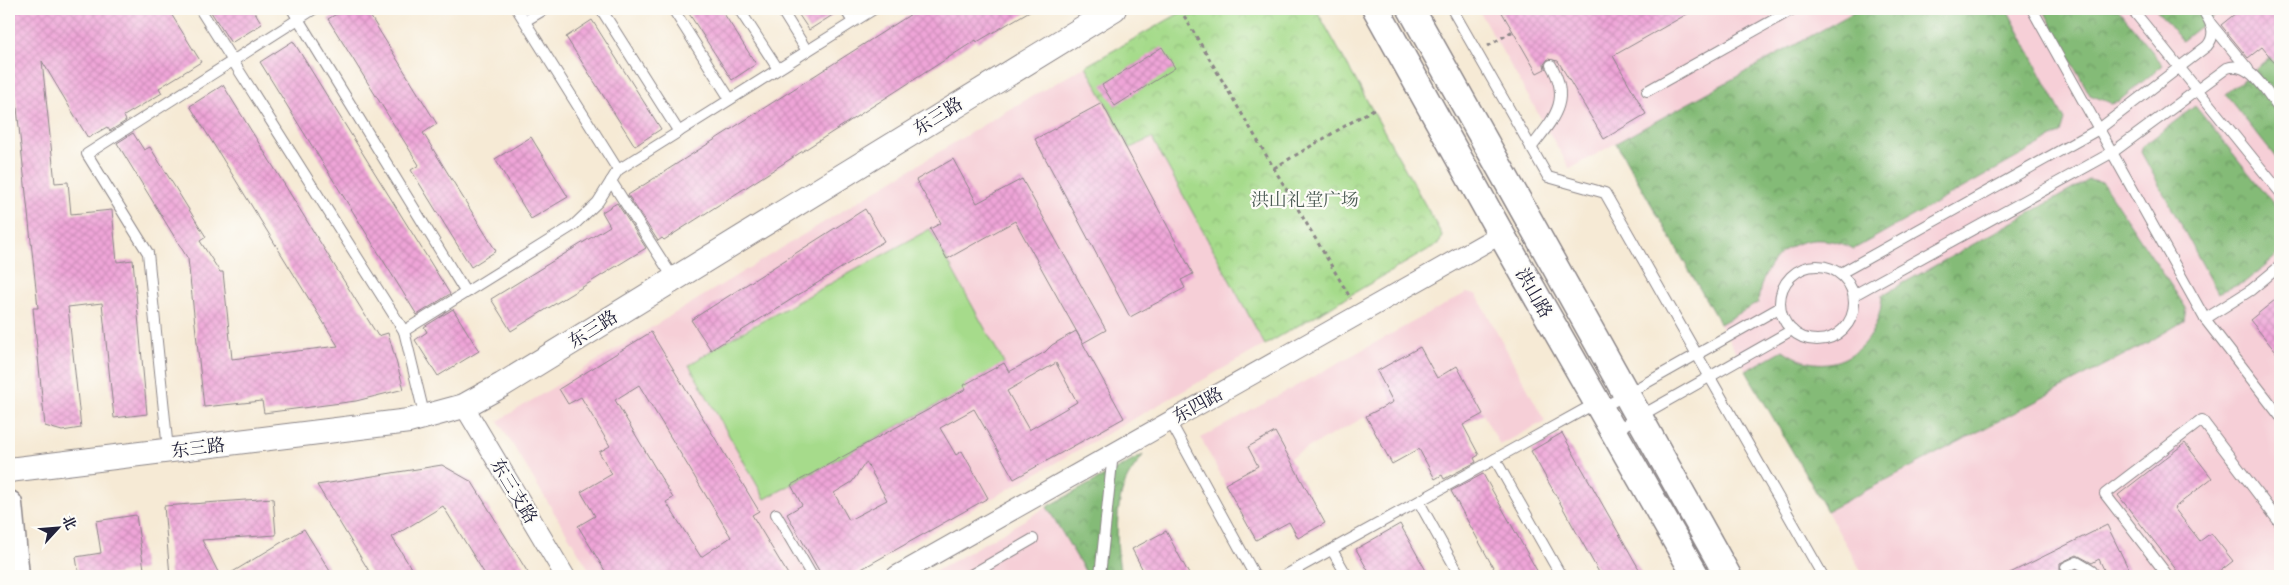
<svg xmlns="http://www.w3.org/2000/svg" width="2289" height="585" font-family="'IM FELL DW Pica','Noto Serif SC',serif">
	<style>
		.built { fill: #f6cfd7 }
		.forest { fill: url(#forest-crowns); stroke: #536e59 }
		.park { fill: url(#park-crowns); stroke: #647e63 }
		.pitch { fill: #a6db8b; stroke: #647e63 }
		.building { fill: url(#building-cross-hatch); fill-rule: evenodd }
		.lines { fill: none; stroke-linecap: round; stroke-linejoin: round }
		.service-casing { stroke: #8c8688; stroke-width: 12 }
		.minor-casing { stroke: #8c8688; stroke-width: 21 }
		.tertiary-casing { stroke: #8c8688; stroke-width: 26 }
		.secondary-casing { stroke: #8c8688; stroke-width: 29 }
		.path { stroke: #8c8688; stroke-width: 3; stroke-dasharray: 4 4; stroke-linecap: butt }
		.service { stroke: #fff; stroke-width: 10 }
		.minor { stroke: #fff; stroke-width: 19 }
		.tertiary { stroke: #fff; stroke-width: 24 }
		.secondary { stroke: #fff; stroke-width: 26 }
		.labels { text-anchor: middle; stroke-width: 4.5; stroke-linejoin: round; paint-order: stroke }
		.street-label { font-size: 18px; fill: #22223b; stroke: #fdfcf7 }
		.park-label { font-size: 18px; fill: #4a5a53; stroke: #fdfcf7 }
	</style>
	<defs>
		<pattern id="forest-crowns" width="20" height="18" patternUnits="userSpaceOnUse" patternTransform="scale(1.25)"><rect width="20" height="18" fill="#84bb77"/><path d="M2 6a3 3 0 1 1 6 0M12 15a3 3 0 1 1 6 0" fill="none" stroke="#6c9863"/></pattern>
		<pattern id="park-crowns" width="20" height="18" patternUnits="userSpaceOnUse" patternTransform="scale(1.25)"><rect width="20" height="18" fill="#a6db8b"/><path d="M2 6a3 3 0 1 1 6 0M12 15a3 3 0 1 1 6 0" fill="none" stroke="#8fbc79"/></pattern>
		<pattern id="building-cross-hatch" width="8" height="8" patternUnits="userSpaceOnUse" patternTransform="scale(1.25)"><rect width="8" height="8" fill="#efa5d8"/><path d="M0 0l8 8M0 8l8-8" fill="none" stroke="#cd8eba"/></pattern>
	</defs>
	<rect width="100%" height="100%" fill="#fdfcf7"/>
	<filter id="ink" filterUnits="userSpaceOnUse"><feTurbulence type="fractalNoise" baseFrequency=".02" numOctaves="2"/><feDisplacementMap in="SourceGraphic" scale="10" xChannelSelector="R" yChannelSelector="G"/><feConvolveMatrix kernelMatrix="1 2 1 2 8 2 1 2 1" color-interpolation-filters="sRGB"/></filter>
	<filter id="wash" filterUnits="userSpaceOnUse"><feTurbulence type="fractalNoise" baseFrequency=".0096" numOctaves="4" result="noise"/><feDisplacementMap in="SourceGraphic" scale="20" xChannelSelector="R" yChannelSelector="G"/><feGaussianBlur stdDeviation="1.12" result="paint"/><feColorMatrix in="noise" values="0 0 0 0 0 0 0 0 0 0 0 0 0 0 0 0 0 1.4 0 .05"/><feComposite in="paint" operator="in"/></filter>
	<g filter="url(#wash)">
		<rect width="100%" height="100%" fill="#f6ead5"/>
		<g class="built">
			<path d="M1478 9H2280V576H1864L1616 143 1570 169Z"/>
			<path d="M1086 66 1130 148 1152 137 1265 345 854 576H593L498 421 1006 111Z"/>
			<path d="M1466 293 1477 295 1545 421 1500 445 1457 367 1437 378 1420 348 1377 371 1393 402 1289 458 1275 432 1258 466 1225 484 1201 438Z"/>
			<path d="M1047 507 1088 576H927Z"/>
		</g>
		<g class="forest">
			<path d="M1860 9H2007L2065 120 2061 133 1854 249C1807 225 1762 250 1758 303L1720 324 1616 143Z"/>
			<path d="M2043 9H2118L2163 65 2119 101 2111 103 2090 95Z"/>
			<path d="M2156 9H2222L2182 41Z"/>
			<path d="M2271 57 2280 69V163L2225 94Z"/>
			<path d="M2195 106 2280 212V253L2245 282 2218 293 2141 152 2143 146Z"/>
			<path d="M2089 180 2103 183 2186 308 2184 321 2147 343 1827 511 1746 371 1783 350C1830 384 1880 349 1882 295Z"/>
			<path d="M1143 455C1137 465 1128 474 1124 486 1115 511 1116 550 1121 576H1088L1047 507Z"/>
		</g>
		<path class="park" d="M1187 9H1316L1442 235 1440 242 1436 245 1265 345 1152 138 1130 148 1086 66Z"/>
		<path class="pitch" d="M930 229 1004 363 969 394 944 401 765 499 689 365 726 341Z"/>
		<g id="blocks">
			<g class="building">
				<path d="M9 9H168L201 62 159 88 162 93 124 116 126 121 110 131 107 127 88 138 42 61 55 183 68 182 71 214 112 210 117 262 133 260 147 414 114 418 102 303 68 307 81 428 62 431 45 426 33 308H38L9 32Z"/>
				<path d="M209 9H253L262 24 231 43Z"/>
				<path d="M345 9H366L437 124 423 133 496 251 471 267 411 170 419 165 328 19Z"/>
				<path d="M686 9H721L756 64 732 80Z"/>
				<path d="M795 9H838L839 11 809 30Z"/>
				<path d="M919 9H1033L977 42 976 40 664 240 662 238 658 241 628 195Z"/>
				<path d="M1500 9H1696L1613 56 1646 114 1604 139 1558 61 1548 59 1544 64 1545 69 1537 73Z"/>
				<path d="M2241 9H2280V69L2262 47 2248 58 2221 25Z"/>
				<path d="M592 20 661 129 635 146 566 37Z"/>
				<path d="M293 41 450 294 417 315 260 62Z"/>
				<path d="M1162 47 1175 68 1115 106 1102 85Z"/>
				<path d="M223 85 378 336 388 333 404 389 356 401 264 413 262 401 204 407 188 259 117 143 133 133 144 150 150 147 206 237 200 241 220 272H223L232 359 338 346 190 106Z"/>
				<path d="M1102 103 1193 274 1181 280 1185 288 1130 317 1035 139Z"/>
				<path d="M531 137 568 197 531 219 495 159Z"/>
				<path d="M953 159 977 203 1022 179 1106 330 1083 343 1015 221 947 259 930 229 941 223 916 180Z"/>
				<path d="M617 203 646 248 511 331 491 299 610 226 602 212Z"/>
				<path d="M865 209 884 241 711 350 691 320Z"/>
				<path d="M2280 296V357L2250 320Z"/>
				<path d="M453 309 479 351 438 376 415 340 427 332 424 327Z"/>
				<path d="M1076 331 1124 418 1014 479 974 409 940 428 956 455 962 451 988 498 849 576H822L787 514 802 505 791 485 966 389 964 385 1004 363 1009 372 1045 352 1052 345ZM1056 363 1077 402 1029 430 1007 391ZM866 462 887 500 849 520 834 493 852 482Z"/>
				<path d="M651 332 759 511 752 515 789 576H608L578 526 595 516 581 492 612 474 599 452 610 446 581 397 568 404 559 389ZM639 385 731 537 701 557 666 502 673 498 615 400Z"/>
				<path d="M1420 347 1437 378 1457 366 1483 414 1463 425 1479 455 1474 458 1476 462 1444 479 1442 475 1435 479 1419 449 1392 464 1366 416 1393 402 1377 371Z"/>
				<path d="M1275 432 1325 523 1298 538 1289 522 1256 540 1225 484 1258 466 1248 447Z"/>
				<path d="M1562 433 1643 576H1601L1531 451Z"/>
				<path d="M2185 443 2212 478 2174 508 2200 541 2211 533 2233 561 2214 576H2181L2118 495Z"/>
				<path d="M442 465 472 482 530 576H486L443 506 392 537 416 576H372L317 485Z"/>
				<path d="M1483 474 1540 576H1498L1451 491Z"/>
				<path d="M273 498 276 535 202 540 220 576H170L164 506Z"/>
				<path d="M136 515 144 569 105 576H79L76 557 101 553 96 521Z"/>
				<path d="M1400 524 1429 576H1371L1356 549Z"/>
				<path d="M2107 525 2132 576H2107L2099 559 2092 563 2077 555 2060 563V569L2062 573H2068L2077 570 2064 576H2004Z"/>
				<path d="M304 529 333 576H226L287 539Z"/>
				<path d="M1166 531 1190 576H1146L1132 549Z"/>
			</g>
		</g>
	</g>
	<g filter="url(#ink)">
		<use href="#blocks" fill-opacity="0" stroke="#8c8688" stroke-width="1"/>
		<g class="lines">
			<defs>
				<g id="service">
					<path d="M200 9 404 331"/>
					<path d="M292 9 466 293"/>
					<path d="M517 9 618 170 874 9"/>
					<path d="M601 9 679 132"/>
					<path d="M673 9 730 99"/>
					<path d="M739 9 778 69"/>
					<path d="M781 9 807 51"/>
					<path d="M845 9 853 22"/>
					<path d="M1452 9 1548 177 1605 193 1823 576"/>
					<path d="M2032 9 2205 319 2280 416"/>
					<path d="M2132 9 2280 192"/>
					<path d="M525 21 545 9"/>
					<path d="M2211 24 2248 69"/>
					<path d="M1647 91 1793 9"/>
					<path d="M1531 148C1553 119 1572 101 1551 65"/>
					<path d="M611 181 674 279"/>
					<circle cx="1817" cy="303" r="37"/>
					<path d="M1841 273 2099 129 2207 46C2218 33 2210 21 2202 9"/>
					<path d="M1854 295 2113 152 2227 68C2250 59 2268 95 2280 110"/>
					<path d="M2205 319 2251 290 2280 266"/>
					<path d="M1602 408 1779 308"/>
					<path d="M425 418 404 331 574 225 598 202 618 170"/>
					<path d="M1170 421 1255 576"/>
					<path d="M1614 431 1792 330"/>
					<path d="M168 450 148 253 87 154 314 9"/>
					<path d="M1495 459 1561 576"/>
					<path d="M1419 502 1460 576"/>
					<path d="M776 514 812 576"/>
					<path d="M1332 550 1347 576"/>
					<path d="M2066 567 2077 562 2092 571 2095 576"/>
					<path d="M969 576 1033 539"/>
					<path d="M1100 576 1113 453"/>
					<path d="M1284 576 1596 403"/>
					<path d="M2168 576 2105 494 2202 420 2280 523"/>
				</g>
				<g id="minor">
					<path d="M464 406 565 576"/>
					<path d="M896 576 1501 234"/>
				</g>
				<path id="tertiary" d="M9 470 409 421 464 406 502 385 1114 9"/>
				<g id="secondary">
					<path d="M1376 9 1501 234 1696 576"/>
					<path d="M1411 9 1728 576"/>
					<path d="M9 504 16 576"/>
				</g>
			</defs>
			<use href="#service" class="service-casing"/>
			<use href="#minor" class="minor-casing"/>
			<use href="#tertiary" class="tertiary-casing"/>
			<use href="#secondary" class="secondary-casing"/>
			<g class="path">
				<path d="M1180 9 1351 299"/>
				<path d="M1488 46 1513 31"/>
				<path d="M1274 168 1377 107"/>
			</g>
			<use href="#service" class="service"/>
			<use href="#minor" class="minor"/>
			<use href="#tertiary" class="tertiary"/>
			<use href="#secondary" class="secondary"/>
		</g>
	</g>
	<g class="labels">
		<g class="street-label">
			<text transform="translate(938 116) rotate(-32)" y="6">东三路</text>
			<text transform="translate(1534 293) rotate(60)" y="6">洪山路</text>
			<text transform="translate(593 329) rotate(-32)" y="6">东三路</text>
			<text transform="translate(1198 405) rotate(-29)" y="6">东四路</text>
			<text transform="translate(198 448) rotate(-7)" y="6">东三路</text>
			<text transform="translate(514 491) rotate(59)" y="6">东三支路</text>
		</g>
		<g class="park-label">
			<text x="1305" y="206">洪山礼堂广场</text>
		</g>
	</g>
	<rect width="2289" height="585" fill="none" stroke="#fdfcf7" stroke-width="30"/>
	<g transform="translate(58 528) rotate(64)" stroke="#fdfcf7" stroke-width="4" paint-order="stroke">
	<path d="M0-4L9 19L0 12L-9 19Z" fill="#22223b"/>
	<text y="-8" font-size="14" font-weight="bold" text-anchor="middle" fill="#22223b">北</text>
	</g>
</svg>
